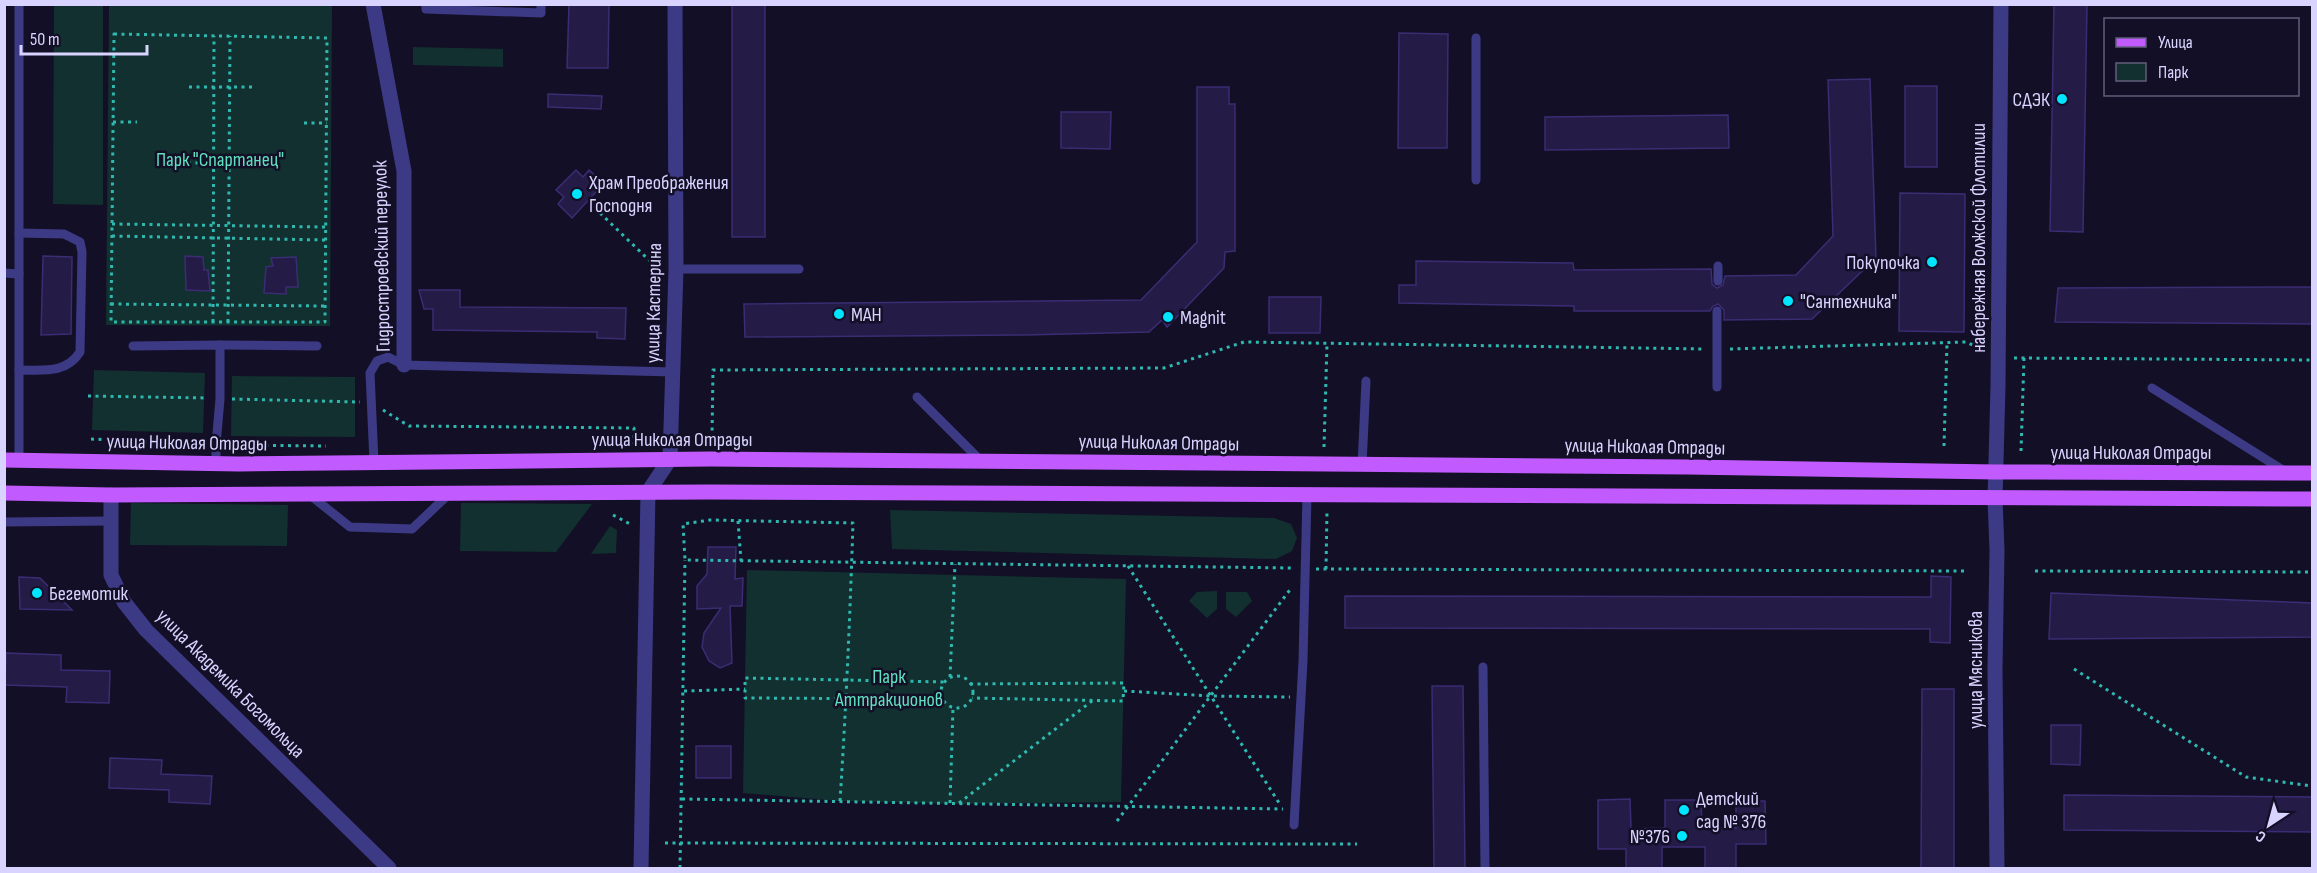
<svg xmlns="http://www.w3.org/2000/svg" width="2317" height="873" font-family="'Sofia Sans Condensed',sans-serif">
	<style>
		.green { fill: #12302f }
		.building { fill: #241b47; stroke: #3b2d73; stroke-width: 1.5 }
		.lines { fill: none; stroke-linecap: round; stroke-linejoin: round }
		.path { stroke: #2fb8b0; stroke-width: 3; stroke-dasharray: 3 4.5; stroke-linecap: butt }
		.service { stroke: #3d3a85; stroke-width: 9 }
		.minor { stroke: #3d3a85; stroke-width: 15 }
		.tertiary { stroke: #3d3a85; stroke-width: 15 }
		.primary { stroke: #c25bff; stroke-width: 15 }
		.poi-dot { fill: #00e5ff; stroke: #130f26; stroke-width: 2 }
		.labels { text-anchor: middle; stroke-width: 5; stroke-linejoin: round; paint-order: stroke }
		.poi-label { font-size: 20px; fill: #d9d4ff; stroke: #130f26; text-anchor: start }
		.park-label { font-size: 20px; fill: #5fe0c0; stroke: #130f26 }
		.street-label { font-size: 20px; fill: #d9d4ff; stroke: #130f26 }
	</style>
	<rect width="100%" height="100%" fill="#130f26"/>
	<g class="green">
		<path d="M54 5H103V205L53 204Z"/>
		<path d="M109 5H332L330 326 106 325Z"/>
		<path d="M413 47 503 49V67L413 65Z"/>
		<path d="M94 370 205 373 203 433 92 430Z"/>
		<path d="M232 376 355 377V437L231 436Z"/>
		<path d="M131 503 288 505 287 546 130 545Z"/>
		<path d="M461 503 592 504 556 552 460 551Z"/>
		<path d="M890 510 1274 518 1291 524 1297 538 1292 551 1276 559 892 549Z"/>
		<path d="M610 526 617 530 616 553 591 554Z"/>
		<path d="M747 570 1126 579 1121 802 959 804 840 801 743 793Z"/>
		<path d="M1217 591V609L1207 618 1189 601 1197 592Z"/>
		<path d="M1226 592H1247L1252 601 1236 617 1226 609Z"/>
	</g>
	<g class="building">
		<path d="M569 4H609L608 68H567Z"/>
		<rect x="732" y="4" width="33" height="233"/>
		<path d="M2054 4H2087L2083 232 2050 231Z"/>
		<path d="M1399 33 1448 34 1447 148H1398Z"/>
		<path d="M1870 79 1876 258 1812 319 1724 320V310L1718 304 1713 306 1710 311H1574V306L1399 303V285H1416V261L1573 263 1574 270 1711 269 1712 284 1717 288 1723 285 1725 276 1796 275 1833 236 1828 80Z"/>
		<rect x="1905" y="86" width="32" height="81"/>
		<path d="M1197 87H1229V104H1235V251L1225 252 1224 268 1167 327 1162 320 1149 332 1025 335 745 337 744 304 1141 300 1197 242Z"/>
		<path d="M548 94 602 96 601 109 548 107Z"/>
		<path d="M1061 112H1111L1110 149 1061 148Z"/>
		<path d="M1728 115 1729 148 1545 150V117Z"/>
		<path d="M576 170 583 177 589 170 604 183 572 218 558 204 564 197 556 190Z"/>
		<path d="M1900 193 1965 194 1964 332 1899 331Z"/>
		<path d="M43 256 72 257 71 334 41 335Z"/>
		<path d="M185 256 203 257 204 270H208L210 291 186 290Z"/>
		<path d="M296 257 298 287H286V294L264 293 266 267 273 266 271 258Z"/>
		<path d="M2313 287V324L2055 322 2058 288Z"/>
		<path d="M419 290H460V307L626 308 625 339 597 338V332L433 330V309H424Z"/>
		<path d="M1269 297H1321L1320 333H1269Z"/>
		<path d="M708 547H736L735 579 743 578 742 606H730L732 663 720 668 709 661 702 647 704 633 721 608 697 609V586L707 574Z"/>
		<path d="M1931 576 1951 577 1950 643 1930 642V629L1345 628V596L1931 597Z"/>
		<path d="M19 577 40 578 72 610 20 609Z"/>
		<path d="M2051 593 2313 603V637L2049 639Z"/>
		<path d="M6 653 61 655V670L110 671 109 703 66 702 67 687 5 685Z"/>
		<path d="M1432 686H1463L1465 868H1434Z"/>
		<path d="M1922 689H1954V868H1921Z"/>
		<path d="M2051 725H2081L2080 765 2051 764Z"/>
		<rect x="696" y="746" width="35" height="32"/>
		<path d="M110 758 162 760 161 774 212 776 210 804 169 802V790L109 788Z"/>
		<path d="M2064 795 2313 797V832L2064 830Z"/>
		<path d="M1630 799 1631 829 1665 828V800H1701L1702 828H1736V801H1765L1766 844H1736V868H1705V847H1662V868H1626V849H1598V800Z"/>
	</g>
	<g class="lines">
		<g class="path">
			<path d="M114 34 327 38 325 322H111Z"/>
			<path d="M189 87H254"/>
			<path d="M113 122H137"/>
			<path d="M304 123H327"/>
			<path d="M188 163 254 162"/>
			<path d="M600 213 652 263 660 265"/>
			<path d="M112 224 326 227"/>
			<path d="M112 236 326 240"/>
			<path d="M111 304 325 306"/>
			<path d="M213 322 214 36"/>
			<path d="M228 322 230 36"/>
			<path d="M1730 349 1966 342 1983 350"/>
			<path d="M2014 358 2312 360"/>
			<path d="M88 396 208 398"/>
			<path d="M232 399 360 402"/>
			<path d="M383 410 409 426 634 428V444"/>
			<path d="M712 438 713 370 1164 368 1244 342 1705 349"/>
			<path d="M91 439 203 444"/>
			<path d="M228 445 326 446"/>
			<path d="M1944 446 1947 343"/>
			<path d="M1324 447 1327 344"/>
			<path d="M2021 451 2024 358"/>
			<path d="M613 515 632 525"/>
			<path d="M738 521 741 561"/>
			<path d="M1128 566 1281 806"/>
			<path d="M1316 569 1968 571"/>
			<path d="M1326 569 1327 510"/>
			<path d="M2035 571 2312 572"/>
			<path d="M2074 669 2246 777 2312 786"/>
			<circle cx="957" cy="692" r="16"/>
			<path d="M950 677 955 564"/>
			<path d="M970 684 1124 683 1123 701 972 698"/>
			<path d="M684 691 745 689"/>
			<path d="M1124 691 1211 696 1290 697"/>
			<path d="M942 699 745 698V678L945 682"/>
			<path d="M682 799 1283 809"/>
			<path d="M840 801C846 709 850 616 853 523L710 520 683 524 685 560 1292 568"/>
			<path d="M950 803 953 708"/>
			<path d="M959 803 1092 701"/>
			<path d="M1117 821 1292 587"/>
			<path d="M665 843 1357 844"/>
			<path d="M680 868 685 560"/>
		</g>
		<g class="service">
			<path d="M426 4V9L541 13V4"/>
			<path d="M1476 180V38"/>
			<path d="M19 233 64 234 80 242 82 252 80 352C66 374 43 370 19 370"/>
			<path d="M1718 266V281"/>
			<path d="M676 269H799"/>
			<path d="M4 273 19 274"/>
			<path d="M220 345 317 346"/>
			<path d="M133 346 220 345V399L216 445V464"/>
			<path d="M1717 387V311"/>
			<path d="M2152 388 2286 472"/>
			<path d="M917 397 981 461"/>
			<path d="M19 460V4"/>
			<path d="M374 462 370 373 377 361 388 357 404 365 673 372"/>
			<path d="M1362 465 1366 381"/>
			<path d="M310 495 350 527 412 529 450 493"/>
			<path d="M4 522 110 521"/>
			<path d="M1483 667 1485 868"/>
			<path d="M1294 825 1303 661 1307 495"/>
		</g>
		<g class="minor">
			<path d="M373 4 404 171V365"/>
			<path d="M670 459 676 269 675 4"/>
			<path d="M111 495V575L124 602 146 630 389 868"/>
			<path d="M1997 868 1995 668 1997 550 1995 499 1998 386 2001 4"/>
		</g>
		<path class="tertiary" d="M641 868 648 492 670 459"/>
		<g class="primary">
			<path d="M4 460 239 464 711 459 1688 467 1996 472 2312 473"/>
			<path d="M4 493 111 495 709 492 2312 499"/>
		</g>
	</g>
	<g class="poi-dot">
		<circle cx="2062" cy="99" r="6"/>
		<circle cx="577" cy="194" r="6"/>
		<circle cx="1932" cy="262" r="6"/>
		<circle cx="1788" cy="301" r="6"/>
		<circle cx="839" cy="314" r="6"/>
		<circle cx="1168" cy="317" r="6"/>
		<circle cx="37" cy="593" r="6"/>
		<circle cx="1684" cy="810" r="6"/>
		<circle cx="1682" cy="836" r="6"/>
	</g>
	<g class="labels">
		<g class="poi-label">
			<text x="2050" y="106" text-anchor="end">СДЭК</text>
			<text x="589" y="189">Храм Преображения<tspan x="589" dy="23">Господня</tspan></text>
			<text x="1920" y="269" text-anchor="end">Покупочка</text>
			<text x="1800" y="308">"Сантехника"</text>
			<text x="851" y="321">МАН</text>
			<text x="1180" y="324">Magnit</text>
			<text x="49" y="600">Бегемотик</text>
			<text x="1696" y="805">Детский<tspan x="1696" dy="23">сад № 376</tspan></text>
			<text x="1670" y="843" text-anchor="end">№376</text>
		</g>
		<g class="park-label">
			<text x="220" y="166">Парк "Спартанец"</text>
			<text x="889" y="683">Парк<tspan x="889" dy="23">Аттракционов</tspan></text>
		</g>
		<g class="street-label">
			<text transform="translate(1978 238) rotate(-90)" y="7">набережная Волжской Флотилии</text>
			<text transform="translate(381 256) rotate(-91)" y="7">Гидростроевский переулок</text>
			<text transform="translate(653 303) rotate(-89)" y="7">улица Кастерина</text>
			<text x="672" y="446">улица Николая Отрады</text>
			<text transform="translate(187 442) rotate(1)" y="7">улица Николая Отрады</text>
			<text transform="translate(1159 442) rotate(1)" y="7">улица Николая Отрады</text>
			<text transform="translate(1645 446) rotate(1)" y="7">улица Николая Отрады</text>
			<text x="2131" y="459">улица Николая Отрады</text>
			<text transform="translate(1975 670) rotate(-90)" y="7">улица Мясникова</text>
			<text transform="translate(231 683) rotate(45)" y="7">улица Академика Богомольца</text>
		</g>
	</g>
	<rect width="2317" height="873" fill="none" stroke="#d9d4ff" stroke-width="12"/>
	<rect x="2104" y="18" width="195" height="78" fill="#130f26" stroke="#625e7d" stroke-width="1.5"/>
	<rect x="2116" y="38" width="30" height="9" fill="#c25bff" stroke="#625e7d" stroke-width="1.5"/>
	<text x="2158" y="48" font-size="18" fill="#d9d4ff">Улица</text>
	<rect x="2116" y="63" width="30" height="18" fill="#12302f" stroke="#625e7d" stroke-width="1.5"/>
	<text x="2158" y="78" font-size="18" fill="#d9d4ff">Парк</text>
	<g transform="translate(2269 825) rotate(216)" stroke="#130f26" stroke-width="4.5" paint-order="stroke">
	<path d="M0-4.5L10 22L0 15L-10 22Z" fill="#d9d4ff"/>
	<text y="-9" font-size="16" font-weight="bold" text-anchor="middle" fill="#d9d4ff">С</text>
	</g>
	<path d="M21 45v9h126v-9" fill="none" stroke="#d9d4ff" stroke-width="3"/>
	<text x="30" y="45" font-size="18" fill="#d9d4ff" stroke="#130f26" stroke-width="4.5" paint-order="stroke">50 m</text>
</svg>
